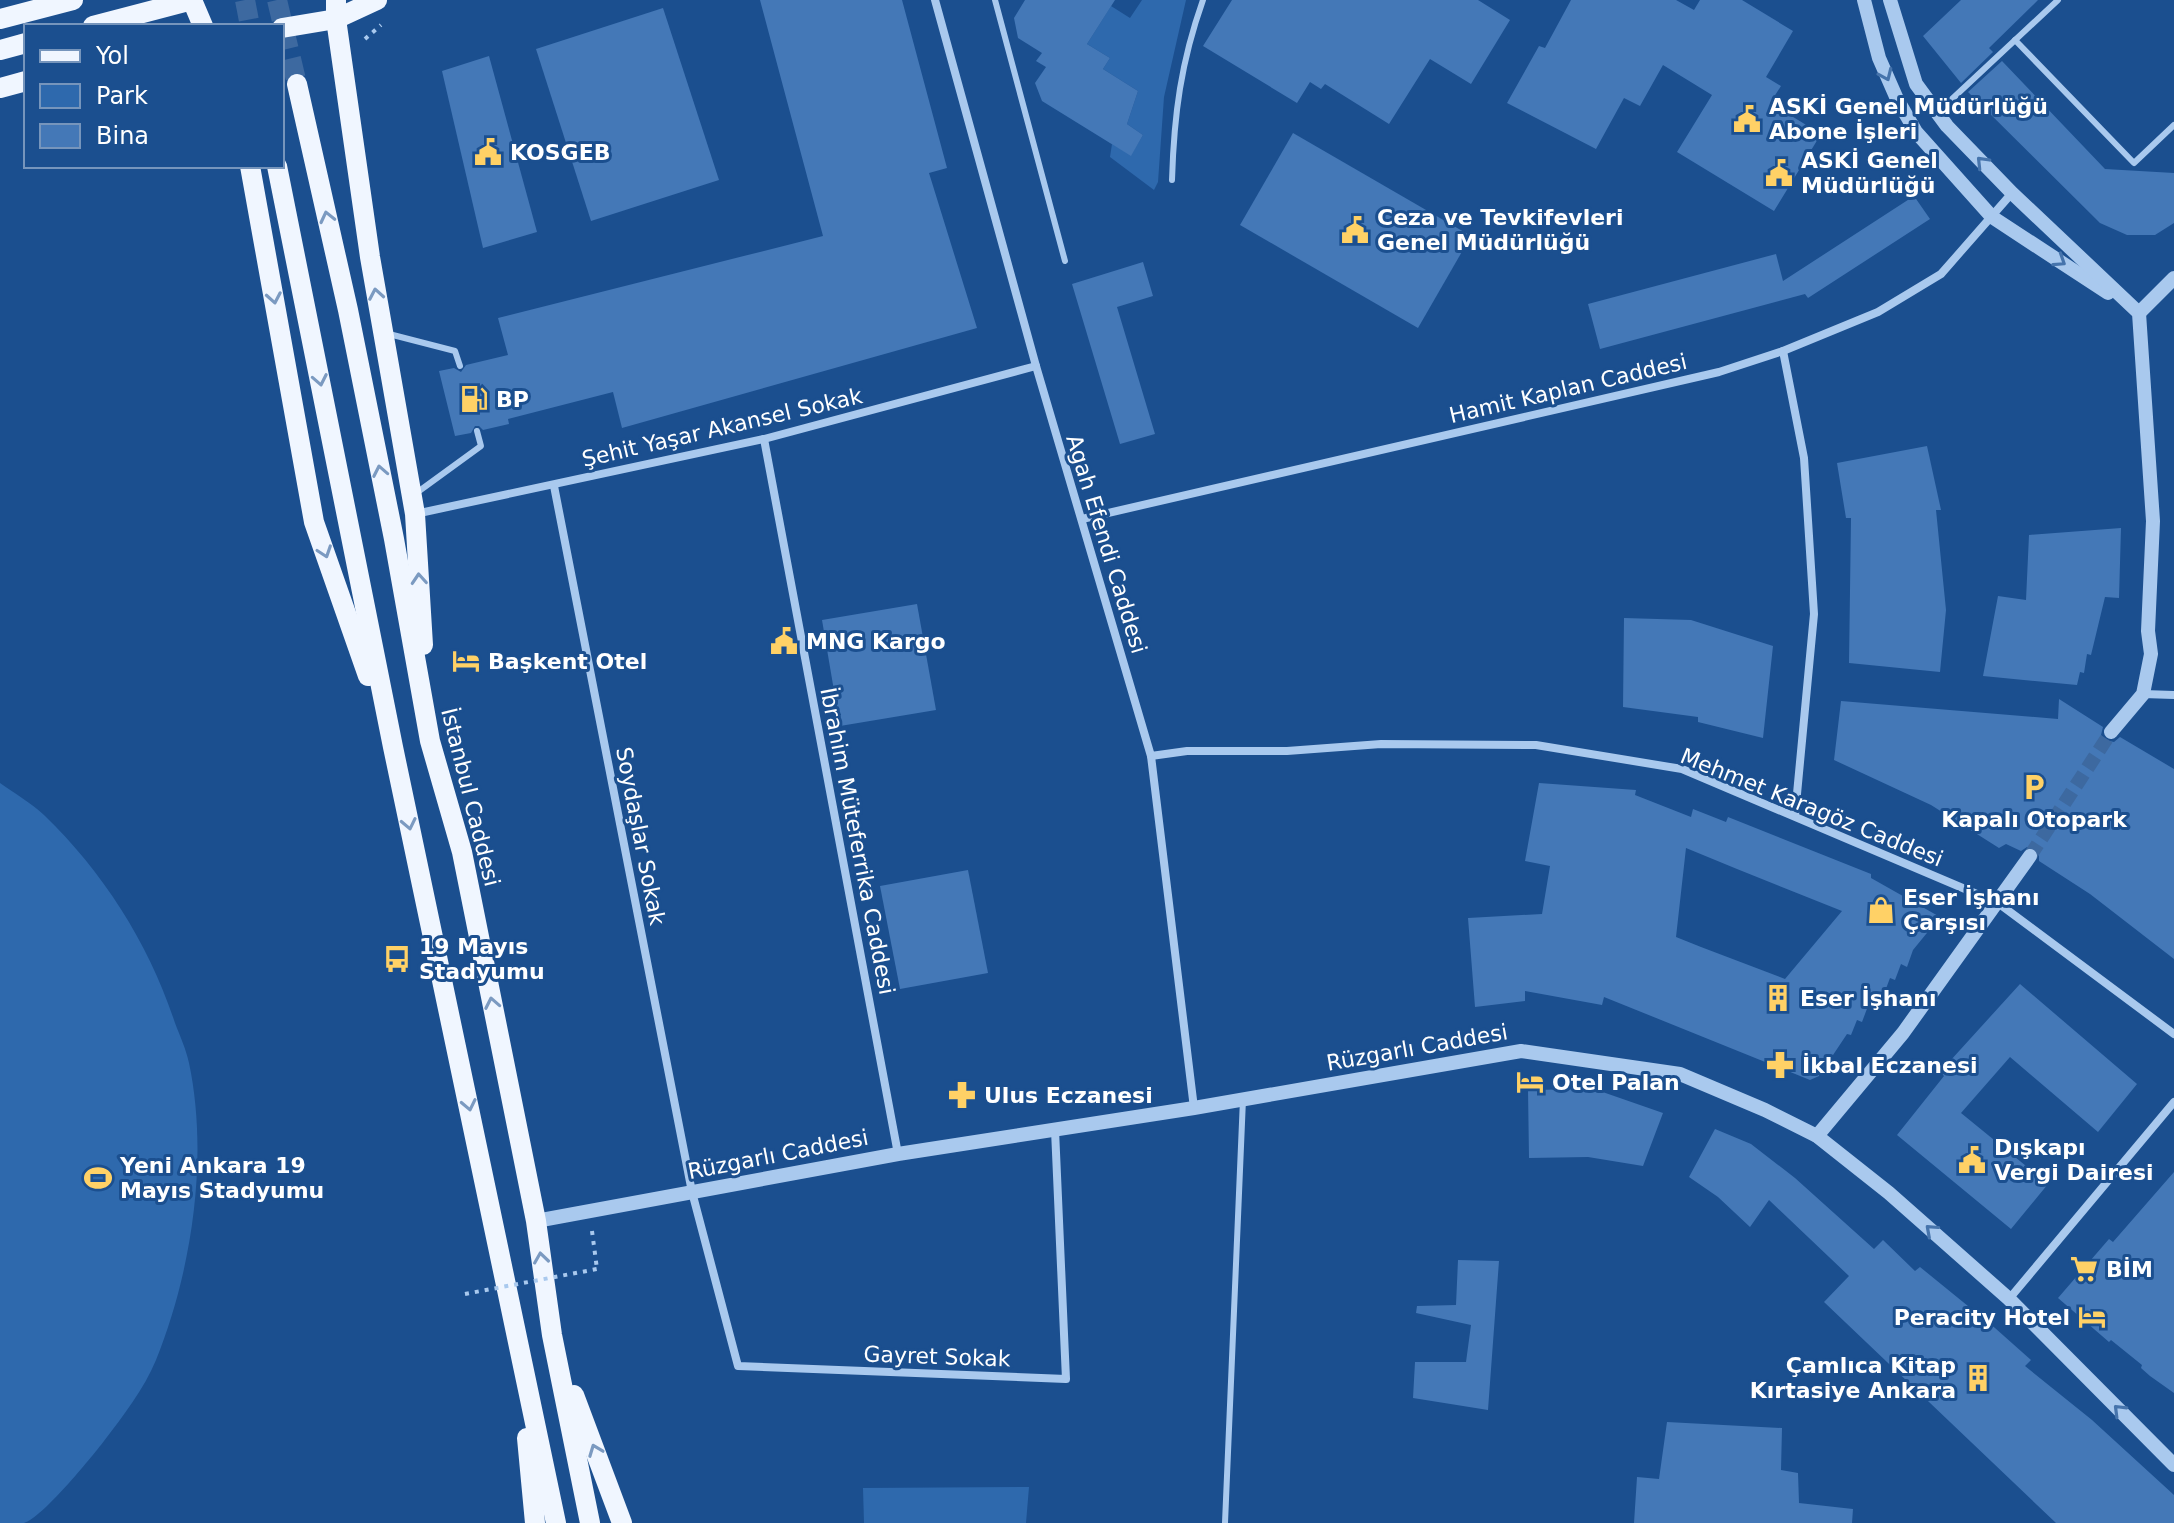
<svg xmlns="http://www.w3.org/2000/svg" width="2174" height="1523" viewBox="0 0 2174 1523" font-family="'DejaVu Sans',sans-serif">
	<rect width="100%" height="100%" fill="#1b4f8f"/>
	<g fill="#2e69ad">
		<polygon points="1142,0 1186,0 1164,97 1158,182 1154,190 1110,157 1112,144 1131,155 1143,135 1127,124 1138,91 1103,69 1110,58 1087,44 1111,6 1130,18"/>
		<path d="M 0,783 C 14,793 31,803 44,815 C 104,873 149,944 175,1023 C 180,1036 186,1049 189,1063 C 209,1157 192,1271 156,1360 C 144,1389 123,1416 104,1441 C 91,1458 42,1518 24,1523 C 17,1523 7,1523 0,1523 Z"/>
		<polygon points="1029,1487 1026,1523 864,1523 863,1488"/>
	</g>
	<g fill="#4478b7" fill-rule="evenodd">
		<polygon points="760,0 902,0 947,168 929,173 977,328 622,428 613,392 508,419 509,424 483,430 479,426 475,426 471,433 455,436 439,371 454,368 461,372 466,365 508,355 498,318 823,236"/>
		<polygon points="1025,0 1115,0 1087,44 1110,58 1103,69 1138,91 1127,124 1143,135 1131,156 1042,101 1035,83 1046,67 1036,61 1042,53 1018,38 1014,18"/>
		<polygon points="1232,0 1478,0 1510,20 1471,84 1430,59 1389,124 1325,84 1321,89 1310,82 1297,103 1203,46"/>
		<polygon points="1571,0 1676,0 1694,10 1700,0 1742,0 1793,31 1766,77 1781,86 1770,103 1821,134 1774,211 1677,152 1712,95 1663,65 1640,106 1624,98 1596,149 1507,103 1539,46 1545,48"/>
		<polygon points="1961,0 2038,0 1989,48 1993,52 1961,83 1923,36"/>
		<polygon points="663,8 719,180 591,221 536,49"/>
		<polygon points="489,56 537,232 483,248 442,71"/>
		<polygon points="2002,61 2105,169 2174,173 2174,223 2155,235 2127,235 2100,223 1968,92"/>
		<polygon points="1293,133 1471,236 1418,328 1240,225"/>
		<polygon points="1914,196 1930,219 1808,298 1805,294 1600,349 1588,304 1776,254 1783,281"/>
		<polygon points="1143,262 1153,296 1117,307 1155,434 1120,444 1072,284"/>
		<polygon points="1927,446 1941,510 1936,510 1946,610 1940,672 1849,663 1851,518 1846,518 1837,463"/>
		<polygon points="2121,528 2119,598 2105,597 2091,655 2087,654 2084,673 2080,672 2077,685 1983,676 1998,596 2026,600 2029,535"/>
		<polygon points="917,604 936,710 840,726 822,620"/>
		<polygon points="1624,618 1691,620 1773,646 1763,738 1698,722 1698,717 1623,707"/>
		<polygon points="2059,699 2103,727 2101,735 2105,740 2114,742 2120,737 2174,769 2174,959 2090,894 2039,861 2039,853 2035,848 2027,847 2021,851 2006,844 1999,848 1931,805 1834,760 1841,701 2058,719"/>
		<path d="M 1539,783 L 1636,790 L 1635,795 L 1691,817 L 1693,809 L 1726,822 L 1728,817 L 1871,874 L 1871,878 L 1940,917 L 1913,950 L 1907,967 L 1901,964 L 1895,980 L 1890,978 L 1884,994 L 1879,992 L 1874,1007 L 1868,1006 L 1862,1022 L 1857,1020 L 1851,1035 L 1847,1034 L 1819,1076 L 1810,1080 L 1604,997 L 1602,1005 L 1525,991 L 1525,1001 L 1475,1007 L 1468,918 L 1542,914 L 1550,866 L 1525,861 ZM 1686,848 L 1737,869 L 1842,911 L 1785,979 L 1701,947 L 1676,937 Z"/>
		<polygon points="968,870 988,973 900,989 880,886"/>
		<polygon points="2020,984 2137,1084 2098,1132 2010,1057 1961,1113 2048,1184 2011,1229 1897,1135 1944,1076 1940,1072"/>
		<polygon points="1594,1089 1663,1113 1643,1166 1588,1157 1529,1158 1528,1090"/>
		<polygon points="1715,1129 1751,1144 1795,1178 1874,1249 1883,1240 1915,1271 1920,1267 1995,1328 2031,1360 2025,1366 2092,1420 2174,1495 2174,1523 2056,1523 1824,1302 1849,1276 1769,1200 1750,1227 1718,1197 1689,1177"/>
		<polygon points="2174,1172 2174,1393 2150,1376 2141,1368 2142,1365 2111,1340 2109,1342 2058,1298 2109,1239 2113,1242"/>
		<polygon points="1458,1260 1499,1261 1488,1410 1413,1398 1415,1362 1466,1362 1471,1325 1416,1313 1417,1306 1456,1305"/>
		<polygon points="1667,1422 1782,1428 1781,1470 1798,1473 1799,1503 1853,1509 1852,1523 1634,1523 1637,1477 1659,1479"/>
	</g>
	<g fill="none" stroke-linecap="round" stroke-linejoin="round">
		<polyline stroke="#3d69a0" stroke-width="14" stroke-dasharray="14 7" stroke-linecap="butt" points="2030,856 2111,732"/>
		<g stroke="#3d69a0" stroke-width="20" stroke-dasharray="20 10" stroke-linecap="butt">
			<polyline points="245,0 250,26"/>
			<polyline points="277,0 297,84"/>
		</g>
		<g stroke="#a9c9ee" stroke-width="4" stroke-dasharray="4 6" stroke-linecap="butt">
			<polyline points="365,39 381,25"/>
			<polyline points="592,1231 597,1269"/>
		</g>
		<g stroke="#a9c9ee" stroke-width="6">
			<polyline points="995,0 1065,261"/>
			<polyline points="2015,40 2134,163 2174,125"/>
			<polyline points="1937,113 2058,0"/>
			<path d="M 1172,180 C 1174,114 1181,62 1203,0"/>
			<polyline points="389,334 455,351 460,366"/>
			<polyline points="415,494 481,446 477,431"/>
			<polyline points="1225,1523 1243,1099"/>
		</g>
		<g stroke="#a9c9ee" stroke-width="8">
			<polyline points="935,0 1036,366 1151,756 1194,1108"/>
			<polyline points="1783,351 1804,458 1814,614 1795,815"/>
			<polyline points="764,439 898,1154"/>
			<polyline points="554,486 692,1192 738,1366 1066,1379 1055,1130"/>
			<polyline points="415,514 764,439 1036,366"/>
			<polyline points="1082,519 1719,372 1783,351 1878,312 1941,274 2012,193"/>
			<polyline points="2143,694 2174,695"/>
			<polyline points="1151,756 1187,751 1287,751 1381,744 1536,745 1682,769 1998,903 2174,1034"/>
			<polyline points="2009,1299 2174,1102"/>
		</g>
		<g stroke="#a9c9ee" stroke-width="14">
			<polyline points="1864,0 1879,58 1897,99 1916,132 1992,217 2108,293"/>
			<polyline points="1890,0 1916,84 1947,126 2012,193 2139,313 2153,521 2148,631 2151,654 2143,694 2111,732"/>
			<polyline points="2139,313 2174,278"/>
			<polyline points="1817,1136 1903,1033 2030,856"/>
			<polyline points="536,1221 898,1154 1194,1108 1521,1051 1680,1074 1765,1110 1817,1136 1889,1193 2009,1299 2174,1465"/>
		</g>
		<g stroke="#f0f6ff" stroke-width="20">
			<polyline points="192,0 203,26"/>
			<polyline points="336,0 336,19 370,257 415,514 423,645"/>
			<polyline points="0,19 73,0"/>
			<polyline points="282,28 336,19 377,0"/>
			<polyline points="0,50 26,43"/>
			<polyline points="297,84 348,310 394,539 430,741 462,852 536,1221 552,1335 590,1523"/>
			<polyline points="0,88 26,81"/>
			<polyline points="250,166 314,522 368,676"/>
			<polyline points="277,166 393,747 556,1523"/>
			<polyline points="574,1395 622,1523"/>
			<polyline points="527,1438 535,1523"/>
		</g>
		<polyline stroke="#a9c9ee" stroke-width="4" stroke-dasharray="4 6" stroke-linecap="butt" points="465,1294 597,1269"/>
		<polyline stroke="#f0f6ff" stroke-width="20" points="93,26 192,0"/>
	</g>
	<defs><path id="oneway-chevron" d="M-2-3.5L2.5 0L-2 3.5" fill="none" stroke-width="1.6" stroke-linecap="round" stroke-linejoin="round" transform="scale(2)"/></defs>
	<g stroke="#4674ac">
		<use href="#oneway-chevron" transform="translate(1886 75) rotate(66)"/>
		<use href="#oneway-chevron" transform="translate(1982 162) rotate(-134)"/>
		<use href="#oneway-chevron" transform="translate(2060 261) rotate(33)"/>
		<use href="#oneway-chevron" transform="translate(1931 1230) rotate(-138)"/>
		<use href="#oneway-chevron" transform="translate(2119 1410) rotate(-135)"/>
	</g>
	<g stroke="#7b9ac1">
		<use href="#oneway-chevron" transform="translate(327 217) rotate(-103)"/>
		<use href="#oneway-chevron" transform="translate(376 294) rotate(-100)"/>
		<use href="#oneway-chevron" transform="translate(274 298) rotate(80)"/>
		<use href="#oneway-chevron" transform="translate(320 380) rotate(79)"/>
		<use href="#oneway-chevron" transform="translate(380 471) rotate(-101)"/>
		<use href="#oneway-chevron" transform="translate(325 552) rotate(71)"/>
		<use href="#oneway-chevron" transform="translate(419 579) rotate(-94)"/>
		<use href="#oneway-chevron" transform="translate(409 824) rotate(78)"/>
		<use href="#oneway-chevron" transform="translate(492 1003) rotate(-101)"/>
		<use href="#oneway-chevron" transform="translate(469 1105) rotate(78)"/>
		<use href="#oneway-chevron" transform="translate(541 1258) rotate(-98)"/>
		<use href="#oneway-chevron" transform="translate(595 1450) rotate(-111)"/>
	</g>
	<defs>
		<g id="civic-bare" transform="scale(2.16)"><path d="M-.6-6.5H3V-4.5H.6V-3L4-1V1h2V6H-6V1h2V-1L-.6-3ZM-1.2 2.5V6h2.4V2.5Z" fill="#ffd166" stroke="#1b4f8f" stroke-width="2.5" paint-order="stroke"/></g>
		<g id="fuel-bare" transform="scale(2.16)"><path d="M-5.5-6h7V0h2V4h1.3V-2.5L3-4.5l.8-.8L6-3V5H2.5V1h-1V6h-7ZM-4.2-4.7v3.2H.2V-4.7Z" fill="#ffd166" stroke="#1b4f8f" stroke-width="2.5" paint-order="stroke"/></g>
		<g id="hotel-bare" transform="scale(2.16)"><path d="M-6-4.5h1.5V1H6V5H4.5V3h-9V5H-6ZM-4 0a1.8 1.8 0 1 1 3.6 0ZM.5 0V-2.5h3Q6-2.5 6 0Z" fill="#ffd166" stroke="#1b4f8f" stroke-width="2.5" paint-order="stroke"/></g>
		<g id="parking-bare" transform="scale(2.16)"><path d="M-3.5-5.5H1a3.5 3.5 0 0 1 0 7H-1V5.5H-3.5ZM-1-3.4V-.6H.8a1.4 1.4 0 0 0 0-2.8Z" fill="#ffd166" stroke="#1b4f8f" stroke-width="2.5" paint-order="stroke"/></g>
		<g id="shop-bare" transform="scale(2.16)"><path d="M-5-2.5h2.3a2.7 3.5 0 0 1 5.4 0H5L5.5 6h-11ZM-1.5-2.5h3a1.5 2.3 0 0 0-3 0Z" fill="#ffd166" stroke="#1b4f8f" stroke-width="2.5" paint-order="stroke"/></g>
		<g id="bus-bare" transform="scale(2.16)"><path d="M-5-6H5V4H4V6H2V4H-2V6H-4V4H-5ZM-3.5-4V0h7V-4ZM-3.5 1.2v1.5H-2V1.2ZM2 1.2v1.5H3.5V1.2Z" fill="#ffd166" stroke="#1b4f8f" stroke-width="2.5" paint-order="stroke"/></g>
		<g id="building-bare" transform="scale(2.16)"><path d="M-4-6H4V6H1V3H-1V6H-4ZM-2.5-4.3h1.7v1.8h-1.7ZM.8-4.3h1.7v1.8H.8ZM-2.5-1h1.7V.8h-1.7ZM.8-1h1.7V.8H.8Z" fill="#ffd166" stroke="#1b4f8f" stroke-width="2.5" paint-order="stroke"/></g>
		<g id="pharmacy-bare" transform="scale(2.16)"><path d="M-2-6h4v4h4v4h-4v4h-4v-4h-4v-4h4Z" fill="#ffd166" stroke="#1b4f8f" stroke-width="2.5" paint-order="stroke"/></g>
		<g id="stadium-bare" transform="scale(2.16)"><path d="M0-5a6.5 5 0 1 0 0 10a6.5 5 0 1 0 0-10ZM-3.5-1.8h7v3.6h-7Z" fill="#ffd166" stroke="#1b4f8f" stroke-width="2.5" paint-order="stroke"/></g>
		<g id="supermarket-bare" transform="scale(2.16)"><path d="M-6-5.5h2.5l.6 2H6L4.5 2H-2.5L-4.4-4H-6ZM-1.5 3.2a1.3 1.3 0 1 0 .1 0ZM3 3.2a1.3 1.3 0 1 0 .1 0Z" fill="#ffd166" stroke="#1b4f8f" stroke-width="2.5" paint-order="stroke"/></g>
	</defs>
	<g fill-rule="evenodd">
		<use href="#civic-bare" x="1747" y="119"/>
		<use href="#civic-bare" x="488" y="152"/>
		<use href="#civic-bare" x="1779" y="173"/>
		<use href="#civic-bare" x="1355" y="230"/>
		<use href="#fuel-bare" x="474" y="399"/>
		<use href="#civic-bare" x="784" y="641"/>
		<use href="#hotel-bare" x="466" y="661"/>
		<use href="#parking-bare" x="2034" y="787"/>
		<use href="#shop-bare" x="1881" y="910"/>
		<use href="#bus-bare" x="397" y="959"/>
		<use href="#building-bare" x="1778" y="998"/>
		<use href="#pharmacy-bare" x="1780" y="1065"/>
		<use href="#hotel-bare" x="1530" y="1082"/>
		<use href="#pharmacy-bare" x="962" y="1095"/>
		<use href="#civic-bare" x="1972" y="1160"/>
		<use href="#stadium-bare" x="98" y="1178"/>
		<use href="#supermarket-bare" x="2084" y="1269"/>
		<use href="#hotel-bare" x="2092" y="1317"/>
		<use href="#building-bare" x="1978" y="1378"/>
	</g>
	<g text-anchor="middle" stroke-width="6" stroke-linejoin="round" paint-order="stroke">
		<g font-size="22" font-weight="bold" fill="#fff" stroke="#1b4f8f" text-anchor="start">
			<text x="1769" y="114">ASKİ Genel Müdürlüğü<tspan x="1769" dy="25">Abone İşleri</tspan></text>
			<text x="510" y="160">KOSGEB</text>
			<text x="1801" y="168">ASKİ Genel<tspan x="1801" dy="25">Müdürlüğü</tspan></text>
			<text x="1377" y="225">Ceza ve Tevkifevleri<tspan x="1377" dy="25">Genel Müdürlüğü</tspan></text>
			<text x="496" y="407">BP</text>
			<text x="806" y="649">MNG Kargo</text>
			<text x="488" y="669">Başkent Otel</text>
			<text x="2034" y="827" text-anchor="middle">Kapalı Otopark</text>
			<text x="1903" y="905">Eser İşhanı<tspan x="1903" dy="25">Çarşısı</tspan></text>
			<text x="419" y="954">19 Mayıs<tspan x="419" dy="25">Stadyumu</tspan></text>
			<text x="1800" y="1006">Eser İşhanı</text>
			<text x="1802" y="1073">İkbal Eczanesi</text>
			<text x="1552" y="1090">Otel Palan</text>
			<text x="984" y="1103">Ulus Eczanesi</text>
			<text x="1994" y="1155">Dışkapı<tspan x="1994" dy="25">Vergi Dairesi</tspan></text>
			<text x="120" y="1173">Yeni Ankara 19<tspan x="120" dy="25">Mayıs Stadyumu</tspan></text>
			<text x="2106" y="1277">BİM</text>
			<text x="2070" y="1325" text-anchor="end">Peracity Hotel</text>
			<text x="1956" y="1373" text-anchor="end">Çamlıca Kitap<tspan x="1956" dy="25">Kırtasiye Ankara</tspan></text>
		</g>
		<g font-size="22" fill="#fff" stroke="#1b4f8f">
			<text transform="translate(1568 388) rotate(-13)" y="8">Hamit Kaplan Caddesi</text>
			<text transform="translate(722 427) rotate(-13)" y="8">Şehit Yaşar Akansel Sokak</text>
			<text transform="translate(1107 544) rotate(73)" y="8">Agah Efendi Caddesi</text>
			<text transform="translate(471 797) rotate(76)" y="8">İstanbul Caddesi</text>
			<text transform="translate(1812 807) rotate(22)" y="8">Mehmet Karagöz Caddesi</text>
			<text transform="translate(641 836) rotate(79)" y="8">Soydaşlar Sokak</text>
			<text transform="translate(858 841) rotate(79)" y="8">İbrahim Müteferrika Caddesi</text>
			<text transform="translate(1417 1047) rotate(-10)" y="8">Rüzgarlı Caddesi</text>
			<text transform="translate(778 1154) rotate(-11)" y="8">Rüzgarlı Caddesi</text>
			<text transform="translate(937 1356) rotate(2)" y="8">Gayret Sokak</text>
		</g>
	</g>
	<rect x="24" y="24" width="260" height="144" fill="#1b4f8f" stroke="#7695bc" stroke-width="2"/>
	<rect x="40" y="50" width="40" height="12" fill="#f0f6ff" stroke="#7695bc" stroke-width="2"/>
	<text x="96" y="64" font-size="24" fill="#ffffff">Yol</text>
	<rect x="40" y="84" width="40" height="24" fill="#2e69ad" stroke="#7695bc" stroke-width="2"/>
	<text x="96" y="104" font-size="24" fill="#ffffff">Park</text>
	<rect x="40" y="124" width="40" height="24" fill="#4478b7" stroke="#7695bc" stroke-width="2"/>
	<text x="96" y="144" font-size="24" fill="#ffffff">Bina</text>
</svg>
